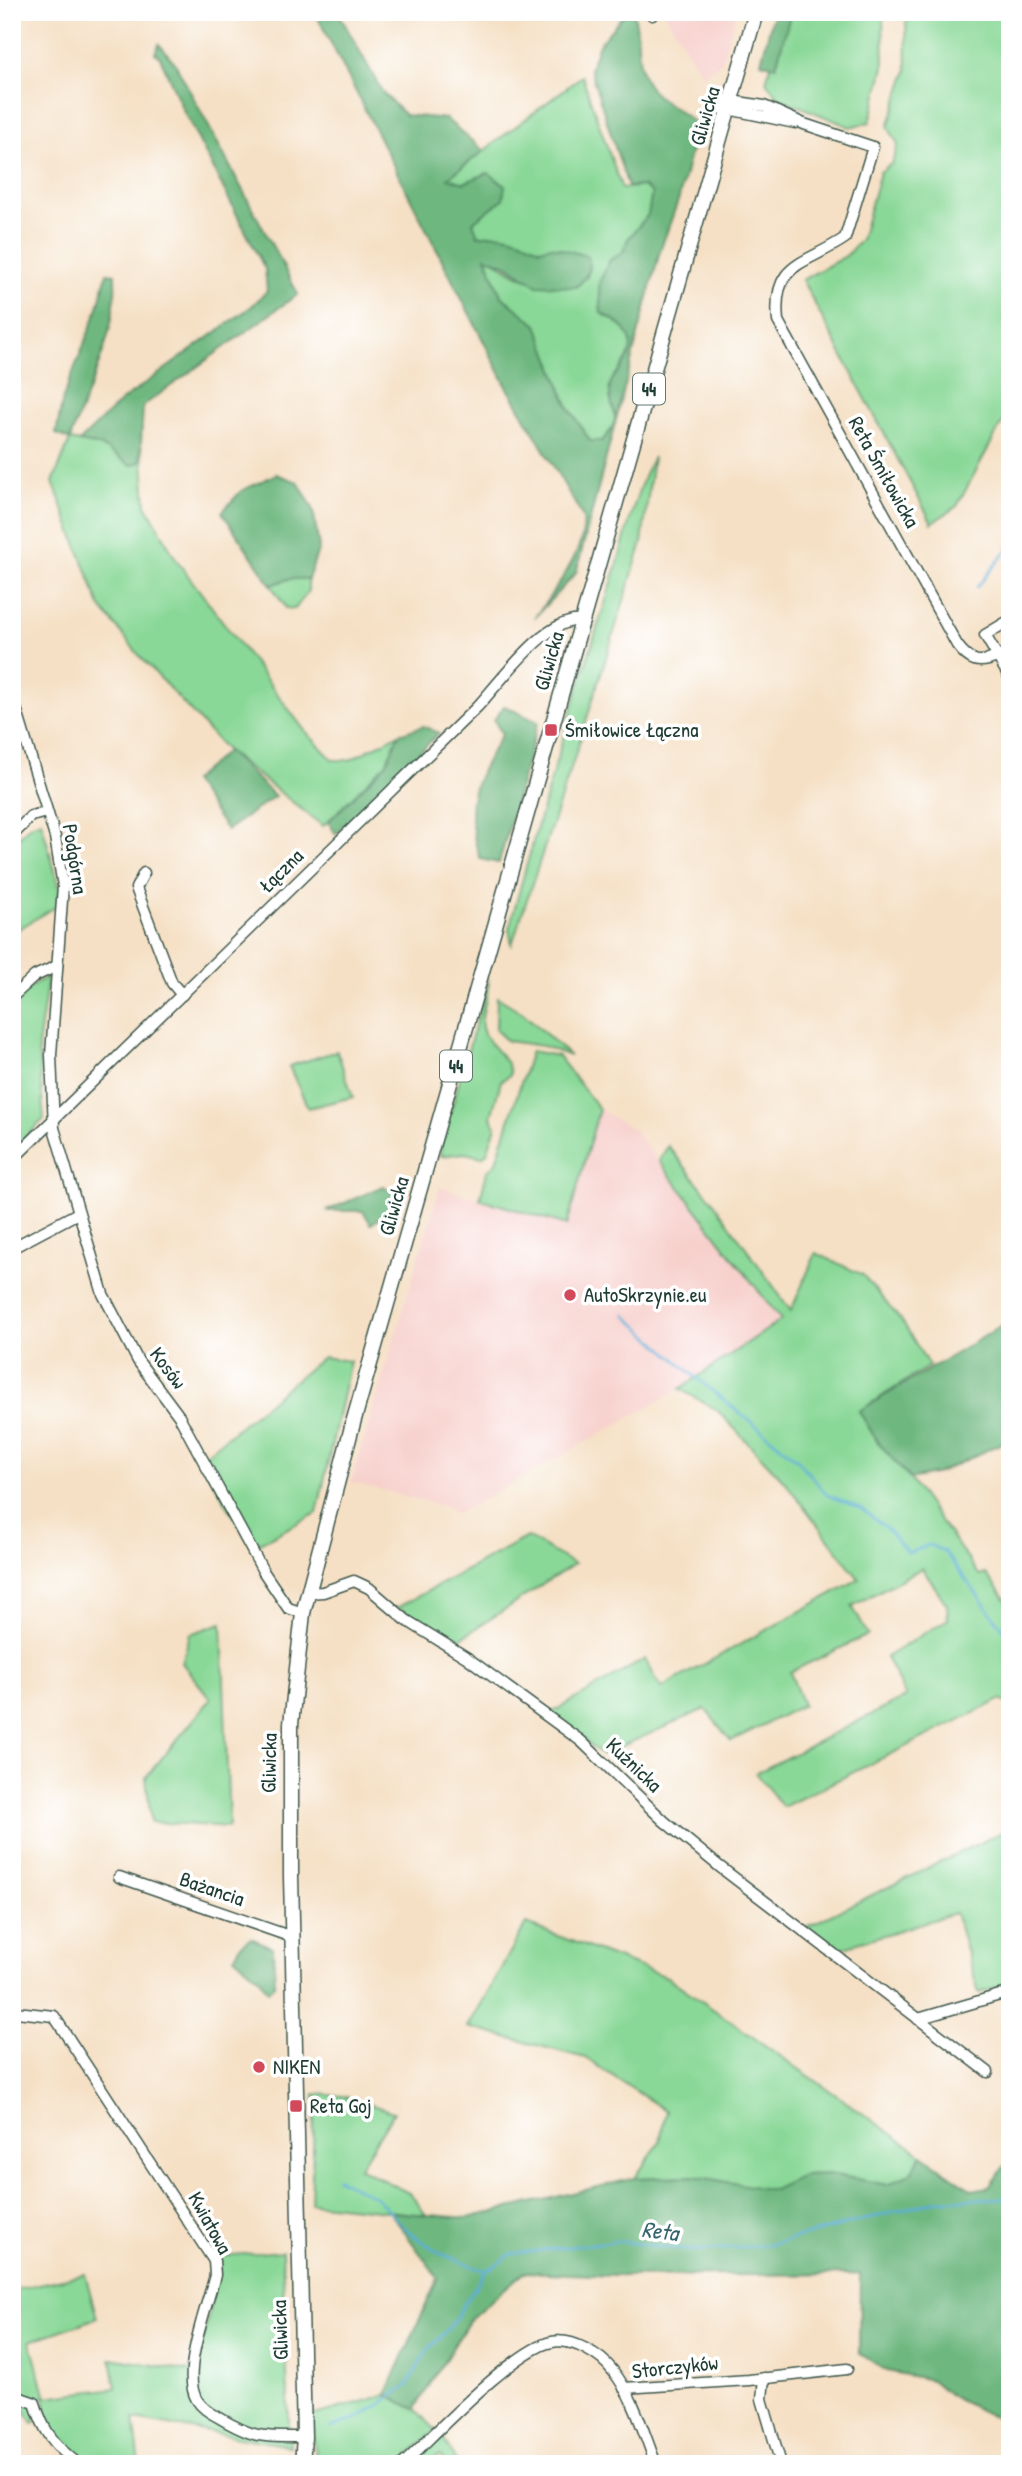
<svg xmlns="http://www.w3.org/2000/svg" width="1022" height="2476" viewBox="0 0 1022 2476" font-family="'Patrick Hand',sans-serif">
	<rect width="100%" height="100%" fill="#fff"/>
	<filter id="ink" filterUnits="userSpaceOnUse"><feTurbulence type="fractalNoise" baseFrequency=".0143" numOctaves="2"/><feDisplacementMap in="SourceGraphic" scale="14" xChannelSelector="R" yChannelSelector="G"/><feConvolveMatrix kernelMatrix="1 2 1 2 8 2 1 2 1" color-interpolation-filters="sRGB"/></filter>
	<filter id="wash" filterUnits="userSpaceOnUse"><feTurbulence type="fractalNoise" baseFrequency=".00686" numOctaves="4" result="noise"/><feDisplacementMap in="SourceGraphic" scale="28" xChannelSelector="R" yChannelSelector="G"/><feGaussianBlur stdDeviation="1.57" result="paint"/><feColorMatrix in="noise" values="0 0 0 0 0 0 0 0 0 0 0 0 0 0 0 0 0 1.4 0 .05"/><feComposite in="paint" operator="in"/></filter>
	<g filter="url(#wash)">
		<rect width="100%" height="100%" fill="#f5e0c5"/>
		<g fill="#f7d0cc">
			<polygon points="664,12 736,12 722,61 703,76"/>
			<polygon points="599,1109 634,1130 781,1320 680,1389 457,1514 443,1506 351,1482 440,1187 567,1225"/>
		</g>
		<g fill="#89d897" stroke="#548a66" stroke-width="2">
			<polygon points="785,12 883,12 884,67 870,122 850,127 779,98 766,82"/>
			<polygon points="906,12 1010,12 1010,408 957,506 932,523 802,280 846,256 861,240 880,172 892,163 898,144 888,127 907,71"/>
			<path d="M 582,76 L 622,189 L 643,186 L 652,193 L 648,215 L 628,239 L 623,252 L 610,260 L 599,283 L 601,313 C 627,325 642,341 622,367 C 618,373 611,378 610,386 C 607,413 628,413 602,441 L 590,441 L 568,406 L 537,325 L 501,296 L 486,256 C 499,262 508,270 520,276 C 536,284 558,286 576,287 L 587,277 L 590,267 L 540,250 L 520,239 L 478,236 L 473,222 L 503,199 L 488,173 L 464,183 L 448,178 Z"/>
			<polygon points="70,440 101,446 131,465 140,462 142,446 146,505 177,561 306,732 333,760 350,760 399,734 386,764 323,826 227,751 138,654 100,606 53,482"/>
			<path d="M 653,457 L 642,543 L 577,750 L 512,944 L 509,929 C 540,814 573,701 610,588 C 625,544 632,499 653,457 Z"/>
			<polygon points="288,579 308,579 308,591 295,609 286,608 271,585"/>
			<polygon points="41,821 60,889 57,906 12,933 12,844 30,825"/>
			<polygon points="48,977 38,1047 44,1119 12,1151 12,1004 37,982"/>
			<path d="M 488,980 C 492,990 479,1012 482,1028 C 486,1047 510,1056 510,1075 L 501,1081 L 491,1117 L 496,1126 L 487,1153 L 482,1157 L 465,1153 L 440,1156 L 441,1145 Z"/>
			<polygon points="497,997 523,1013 570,1056 543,1046 507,1041 496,1030"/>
			<polygon points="337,1051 353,1097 308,1108 289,1066"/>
			<polygon points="531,1051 558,1056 599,1109 567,1225 480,1199 487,1171 495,1165"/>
			<polygon points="668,1146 715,1204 791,1311 816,1253 863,1275 904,1324 929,1366 859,1411 877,1441 910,1479 980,1576 986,1574 1010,1605 1010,1704 1000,1700 783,1807 756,1773 906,1697 886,1657 948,1619 947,1605 922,1568 852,1606 868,1635 790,1672 803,1705 731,1741 705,1709 602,1755 551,1713 645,1659 661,1688 859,1579 785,1482 717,1410 680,1389 781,1320 659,1161"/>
			<polygon points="323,1357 350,1361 317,1513 252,1547 203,1464 206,1454"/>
			<polygon points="527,1537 574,1564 452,1644 398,1607"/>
			<polygon points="222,1623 229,1827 151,1822 146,1777 211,1699 182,1663 190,1634"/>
			<polygon points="1010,1828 1010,1985 979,1993 955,1913 835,1950 806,1927"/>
			<polygon points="526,1924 667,1977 922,2155 910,2174 888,2185 829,2174 804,2175 773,2191 694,2176 635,2178 660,2141 666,2111 585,2058 468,2027"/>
			<polygon points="315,2094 343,2096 394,2112 359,2168 411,2194 426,2215 311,2203"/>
			<path d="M 282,2251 L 290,2446 L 134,2419 L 140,2464 L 84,2464 C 58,2442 43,2434 45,2397 L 34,2399 L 36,2422 L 33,2423 L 22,2407 L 12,2405 L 12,2290 L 85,2274 L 97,2318 L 30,2341 L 46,2397 L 116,2388 L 111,2358 L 196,2372 L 221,2256 Z"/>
			<polygon points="386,2395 415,2409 436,2430 399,2464 317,2464 311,2416"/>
			<polygon points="440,2433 458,2464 446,2464 440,2455 426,2464 406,2464"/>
		</g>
		<g fill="#6eb880" stroke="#467a5a" stroke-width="2">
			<path d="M 315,12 L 338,12 L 383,93 L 405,115 L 446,119 L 484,151 L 448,178 L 464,183 L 488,173 L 505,185 L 503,199 L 473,222 L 478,236 C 502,231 518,237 540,249 L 551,246 L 588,256 C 591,271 587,277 576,287 L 537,285 L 505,264 L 486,257 L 501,296 L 537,325 L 568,406 L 590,441 L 602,441 C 628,413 607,413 610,386 C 611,378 618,373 622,367 C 642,341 626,325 601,313 L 599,283 L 610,260 L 623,252 L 628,239 L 648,215 L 652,193 L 643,186 L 628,187 L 590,69 L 599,44 L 626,12 L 633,12 C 642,35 633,61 648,85 C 660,104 682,109 697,126 L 679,198 L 660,251 L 576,573 L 534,618 C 552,594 589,547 583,517 L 505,383 Z"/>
			<polygon points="774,12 791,12 776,66 761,62"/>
			<polygon points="159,44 175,63 298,294 143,406 140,462 131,465 101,446 79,442 120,402 252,306 267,291 265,269 183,110 160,57 155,53"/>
			<path d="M 107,273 L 115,274 C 119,333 88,385 70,440 L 56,434 L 63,398 L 97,311 Z"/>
			<polygon points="276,474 298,482 313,508 319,548 308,579 288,579 271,585 222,512 241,491"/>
			<path d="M 504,706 L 538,722 L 499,863 L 480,859 C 462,799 473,785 502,734 L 494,720 Z"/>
			<polygon points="423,726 439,733 336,834 328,822 386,764 399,734"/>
			<polygon points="227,751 275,796 227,830 192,781"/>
			<polygon points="384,1186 400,1198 397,1205 371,1224 363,1211 326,1211"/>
			<polygon points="1010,1321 1010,1439 939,1473 910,1479 877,1441 859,1411"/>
			<polygon points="251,1938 273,1948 275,1984 268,1991 257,1976 234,1957 241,1945"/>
			<polygon points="922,2155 972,2190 989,2187 1010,2158 1010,2408 996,2418 954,2398 931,2380 887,2371 859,2353 860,2274 615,2276 524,2272 471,2318 415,2409 386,2395 438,2278 390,2212 468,2218 635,2178 694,2176 773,2190 804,2175 829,2174 888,2185 910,2174"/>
		</g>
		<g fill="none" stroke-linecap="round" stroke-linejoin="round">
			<g stroke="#5caed7" stroke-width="2.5">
				<polyline points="977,587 1010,547"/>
				<polyline points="625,1315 698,1379 798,1460 827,1495 860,1508 885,1527 908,1553 929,1545 944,1551 1010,1638"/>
				<polyline points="336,2178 377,2198 409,2232 439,2253 486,2271 512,2254 617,2241 695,2251 769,2245 939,2200 1010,2198"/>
				<polyline points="330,2428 360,2417 406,2387 427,2351 447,2331 485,2272"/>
			</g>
		</g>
	</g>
	<g filter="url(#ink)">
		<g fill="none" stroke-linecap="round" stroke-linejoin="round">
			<g stroke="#3f554a" stroke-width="13">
				<g id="minor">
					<polyline points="650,12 652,15"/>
					<path d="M 725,100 L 764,106 L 804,124 L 873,147 L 845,238 C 804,266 772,261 778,321 L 957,645 C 969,661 979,666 998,656"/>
					<polyline points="723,108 795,123"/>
					<polyline points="1010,620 985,635 1010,678"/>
					<polyline points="12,695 55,837 63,886 51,1055 54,1128 103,1294 138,1361 179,1416 263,1571 288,1608 303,1613"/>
					<polyline points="12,836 31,816 47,812"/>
					<polyline points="144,873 136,888 172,983 182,995"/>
					<polyline points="12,997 35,976 57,966"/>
					<path d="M 12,1160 L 477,707 C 500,683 547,615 582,621"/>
					<polyline points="12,1248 78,1213"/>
					<polyline points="307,1593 323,1592 354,1581 369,1588 406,1620 466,1657 581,1741 664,1821 720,1867 988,2072"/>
					<polyline points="119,1877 292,1937"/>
					<path d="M 16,2012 L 54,2016 L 214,2261 L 215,2275 C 208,2304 180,2374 197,2400 C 202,2408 210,2413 218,2417 C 255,2439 262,2437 304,2437"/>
					<polyline points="918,2019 1010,1992"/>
					<polyline points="764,2378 762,2399 781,2464"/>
					<polyline points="624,2388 749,2380 847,2369"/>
					<path d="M 12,2395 L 35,2403 C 43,2431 55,2446 78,2464"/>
					<path d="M 403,2464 C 433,2436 516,2348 552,2342 C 573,2338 601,2355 613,2371 C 634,2397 644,2434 656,2464"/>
				</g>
			</g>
			<g stroke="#3f554a" stroke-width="17">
				<polyline id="major" points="302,2464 304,2437 291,1876 291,1724 303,1613 353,1423 756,12"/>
			</g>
			<use href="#minor" stroke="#fff" stroke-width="10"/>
			<use href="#major" stroke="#fff" stroke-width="14"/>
		</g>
	</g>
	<g fill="#d1495b" stroke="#fff" stroke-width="2.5">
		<rect x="544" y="723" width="14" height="14" rx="3.5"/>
		<circle cx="570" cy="1295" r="7"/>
		<circle cx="259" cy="2067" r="7"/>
		<rect x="289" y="2099" width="14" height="14" rx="3.5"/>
	</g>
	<g text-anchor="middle" stroke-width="7" stroke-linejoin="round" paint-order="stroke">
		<g fill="#fff" stroke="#627771" stroke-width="2">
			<rect x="633" y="373.5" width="32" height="31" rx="5"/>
			<rect x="440" y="1050.5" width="32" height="31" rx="5"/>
		</g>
		<g font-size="19" font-weight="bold" fill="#1f3d34">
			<text x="649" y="396">44</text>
			<text x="456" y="1073">44</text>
		</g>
		<g font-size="21" fill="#1f3d34" stroke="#fff">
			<text transform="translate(705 116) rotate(-74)" y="7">Gliwicka</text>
			<text transform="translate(884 472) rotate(61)" y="7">Reta Śmiłowicka</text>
			<text transform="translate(549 661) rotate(-74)" y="7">Gliwicka</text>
			<text transform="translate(75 859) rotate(81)" y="7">Podgórna</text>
			<text transform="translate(281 871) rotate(-45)" y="7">Łączna</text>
			<text transform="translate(394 1206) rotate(-74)" y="7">Gliwicka</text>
			<text transform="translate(168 1368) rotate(53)" y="7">Kosów</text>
			<text transform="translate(269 1763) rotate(-89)" y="7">Gliwicka</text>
			<text transform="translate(634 1765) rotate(44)" y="7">Kuźnicka</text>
			<text transform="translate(212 1889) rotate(19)" y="7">Bażancia</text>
			<text transform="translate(210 2223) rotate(61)" y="7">Kwiatowa</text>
			<text transform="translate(280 2330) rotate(-92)" y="7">Gliwicka</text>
			<text transform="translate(675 2367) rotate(-6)" y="7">Storczyków</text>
		</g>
		<g font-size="21" fill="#1f3d34" stroke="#fff" text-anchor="start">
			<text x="565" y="737">Śmiłowice Łączna</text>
			<text x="584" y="1302">AutoSkrzynie.eu</text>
			<text x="273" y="2074">NIKEN</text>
			<text x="310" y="2113">Reta Goj</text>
		</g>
		<g font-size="23" font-style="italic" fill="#34656d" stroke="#fff">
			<text transform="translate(660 2231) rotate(7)" y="8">Reta</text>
		</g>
	</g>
	<rect width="1022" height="2476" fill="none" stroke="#fff" stroke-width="42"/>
</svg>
